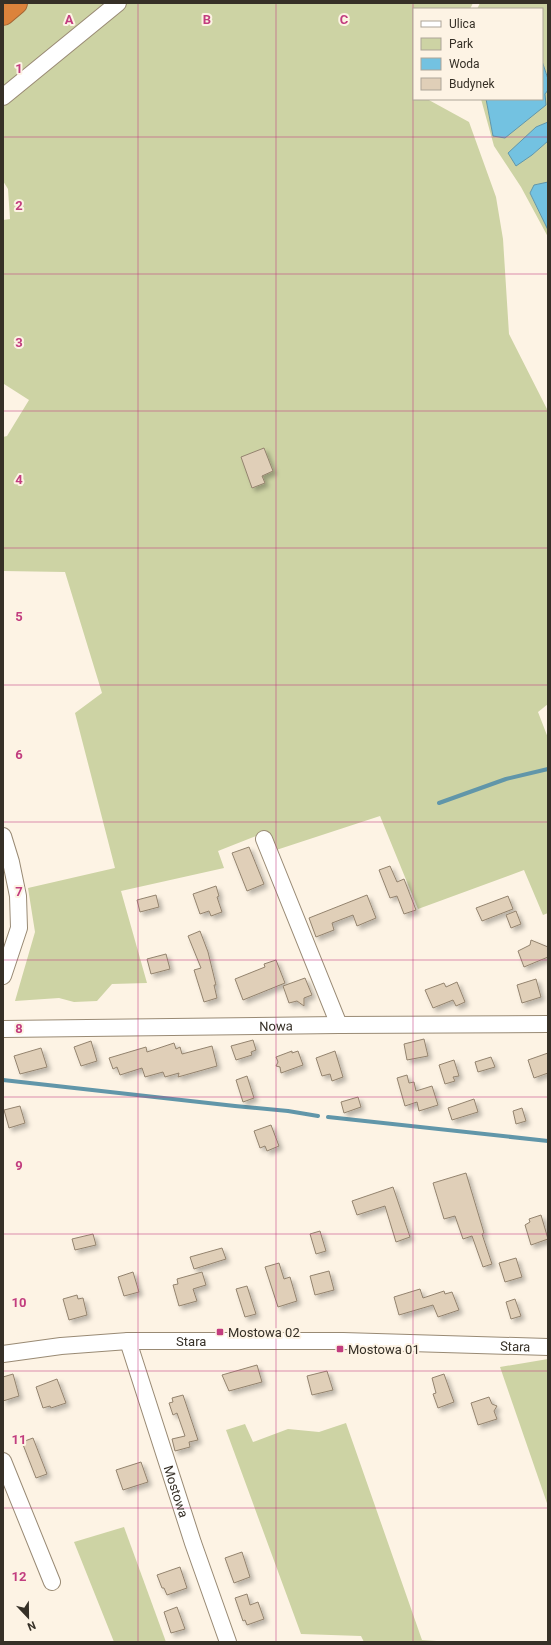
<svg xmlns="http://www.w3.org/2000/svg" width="551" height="1645" viewBox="0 0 551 1645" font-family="Roboto,sans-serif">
	<defs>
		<filter id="shadow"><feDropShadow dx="3.5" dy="3.5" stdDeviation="2" flood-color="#0004"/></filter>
	</defs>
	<rect width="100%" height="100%" fill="#fdf3e4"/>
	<g fill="#cdd3a4">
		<polygon points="3,3 473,3 470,9 414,9 414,99 427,99 469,122 496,197 503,239 509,334 548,411 548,704 538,712 548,738 548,913 543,915 524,870 418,909 380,816 264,854 256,836 218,851 224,868 121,891 147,983 112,984 97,1001 74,1002 59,998 15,1001 35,932 28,888 115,868 75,713 102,693 65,572 3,571 3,437 7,436 29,400 4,384 3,380 3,220 10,219 8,189 3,181"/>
		<polygon points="480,3 548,3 548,79 542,61 542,9 477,9"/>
		<polygon points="548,90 548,122 536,127 532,155 548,141 548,182 535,185 530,193 548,230 548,237 521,187 494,146 481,99 486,99 493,135 545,105 545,93"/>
		<polygon points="548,1359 548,1506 500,1367"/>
		<polygon points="346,1423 422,1640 451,1642 364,1642 361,1636 301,1634 226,1430 245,1424 253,1442 288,1429 319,1432"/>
		<polygon points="124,1527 166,1642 114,1642 74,1542"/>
	</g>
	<g fill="#73c2e1" stroke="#6196a9">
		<polygon points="542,61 548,79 548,90 545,94 546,105 505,138 493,136 486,99 542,99"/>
		<polygon points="548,122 548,141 532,155 516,166 508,153 536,127"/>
		<polygon points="548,182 548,230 530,193 534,185"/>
	</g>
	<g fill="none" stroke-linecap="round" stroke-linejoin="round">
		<g stroke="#6196a9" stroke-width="4">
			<polyline points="439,803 506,779 548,769"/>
			<polyline points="3,1080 235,1106 288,1111 318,1116"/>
			<polyline points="328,1117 548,1141"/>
		</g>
	</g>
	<g fill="#e0cfb8" stroke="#93836e" filter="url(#shadow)">
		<polygon points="264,448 273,471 262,476 265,483 252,488 241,457"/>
		<polygon points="249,847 264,884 247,891 232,853"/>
		<polygon points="390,866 397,882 404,879 416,910 404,914 397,896 390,898 379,870"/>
		<polygon points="216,886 219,896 217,897 222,912 211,916 209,911 200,914 193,894"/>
		<polygon points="156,895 159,907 140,912 137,900"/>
		<polygon points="367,895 376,918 357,926 353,915 332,923 334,930 316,937 309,918"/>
		<polygon points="508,896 513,909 482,921 476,908"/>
		<polygon points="516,911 521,924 511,928 506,915"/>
		<polygon points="200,931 208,952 216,985 214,985 217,998 204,1002 194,970 201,968 188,936"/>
		<polygon points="531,940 548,947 548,957 524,967 518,951 530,945"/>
		<polygon points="166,954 170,969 151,974 147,959"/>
		<polygon points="276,960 285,983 243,1000 235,979 265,967 264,964"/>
		<polygon points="305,978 312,995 304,998 304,1006 297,1001 289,1003 283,986"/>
		<polygon points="536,979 541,997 522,1003 517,985"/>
		<polygon points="457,982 465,1002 456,1006 453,1000 433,1008 425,990 444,983 446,987"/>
		<polygon points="424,1039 428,1056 407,1060 404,1044"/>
		<polygon points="253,1040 256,1050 251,1052 252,1055 236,1060 231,1046"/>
		<polygon points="91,1041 97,1061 81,1066 74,1047"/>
		<polygon points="174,1043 176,1049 180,1047 182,1054 212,1046 217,1066 178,1077 179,1073 165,1077 163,1072 145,1077 142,1068 120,1075 117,1067 113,1069 109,1058 146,1047 147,1052"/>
		<polygon points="41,1048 47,1067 20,1074 14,1056"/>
		<polygon points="292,1051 292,1053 298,1051 303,1065 281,1073 280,1067 276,1066 278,1062 276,1057"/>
		<polygon points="335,1051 343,1077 332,1081 330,1074 322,1076 316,1058"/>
		<polygon points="548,1053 548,1073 534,1078 528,1060"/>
		<polygon points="491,1057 495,1067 478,1072 475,1062"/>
		<polygon points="454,1060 459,1076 453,1077 455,1081 445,1084 439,1065"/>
		<polygon points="407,1075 409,1083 414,1082 416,1091 432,1086 438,1105 419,1111 417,1102 405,1106 397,1078"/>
		<polygon points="247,1076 254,1098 243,1102 236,1080"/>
		<polygon points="358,1097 361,1107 344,1113 341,1102"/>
		<polygon points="474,1099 478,1112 452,1120 448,1108"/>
		<polygon points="20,1106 25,1123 9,1128 4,1110"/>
		<polygon points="522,1108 526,1121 516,1124 513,1111"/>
		<polygon points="271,1125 279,1146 267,1151 265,1146 260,1148 254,1131"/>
		<polygon points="466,1173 484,1233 482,1234 492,1264 483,1267 472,1236 463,1239 455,1216 444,1219 433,1183"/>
		<polygon points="393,1187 410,1237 396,1242 385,1206 357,1215 352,1201"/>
		<polygon points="541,1215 548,1239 531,1245 525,1225 530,1222 529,1219"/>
		<polygon points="320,1231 326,1251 316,1254 310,1234"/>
		<polygon points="93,1234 96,1245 75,1250 72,1239"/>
		<polygon points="222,1248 226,1259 194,1269 190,1257"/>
		<polygon points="516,1258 522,1277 505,1282 499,1263"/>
		<polygon points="279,1263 284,1279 290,1277 297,1301 278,1307 265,1267"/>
		<polygon points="329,1271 334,1290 315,1295 310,1276"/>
		<polygon points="133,1272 139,1292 124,1296 118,1277"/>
		<polygon points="202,1272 206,1285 193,1289 197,1301 179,1306 173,1285 178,1284 177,1279"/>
		<polygon points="247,1286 256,1314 245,1317 236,1289"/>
		<polygon points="420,1289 423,1298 444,1291 445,1294 452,1292 459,1310 438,1317 433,1305 399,1315 394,1297"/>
		<polygon points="77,1295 78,1299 83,1298 87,1315 69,1320 63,1299"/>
		<polygon points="515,1299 521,1316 511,1319 506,1302"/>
		<polygon points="257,1365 262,1382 229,1391 222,1375"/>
		<polygon points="327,1371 333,1390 312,1395 307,1376"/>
		<polygon points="13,1374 19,1396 3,1401 3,1377"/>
		<polygon points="444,1374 454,1402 438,1408 433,1394 436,1393 432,1378"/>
		<polygon points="57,1379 66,1403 51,1408 50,1406 43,1408 36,1387"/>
		<polygon points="183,1395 198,1440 189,1442 190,1447 175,1451 172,1439 185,1436 177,1413 173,1415 169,1403 173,1402 172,1398"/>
		<polygon points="489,1397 492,1404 497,1406 494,1411 497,1419 478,1425 471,1403"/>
		<polygon points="33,1438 47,1474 36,1478 22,1442"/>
		<polygon points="141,1462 148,1482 123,1490 116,1470"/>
		<polygon points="242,1552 250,1577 234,1583 225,1558"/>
		<polygon points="180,1567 187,1588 167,1595 164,1588 162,1588 157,1575"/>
		<polygon points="247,1594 250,1605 258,1602 264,1619 247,1625 245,1620 243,1621 235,1598"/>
		<polygon points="177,1607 185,1629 171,1633 164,1612"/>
	</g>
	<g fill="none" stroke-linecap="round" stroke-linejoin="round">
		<g stroke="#998a74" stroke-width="18">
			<g id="minor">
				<polyline points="3,97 118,3"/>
				<polyline points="3,836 11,862 18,896 19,928 3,976"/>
				<polyline points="264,839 339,1025"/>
				<path id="s1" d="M 3,1029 L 339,1025 L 548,1024"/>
				<path id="s2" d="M 128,1341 L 193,1543 L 228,1642"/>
				<path id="s3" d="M 3,1354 L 61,1346 L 128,1341 L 343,1341 L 548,1347"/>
				<polyline points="3,1461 52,1582"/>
			</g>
		</g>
		<g stroke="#a26635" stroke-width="24">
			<polyline id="highway" points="3,14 16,3"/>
		</g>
		<use href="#minor" stroke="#fff" stroke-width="16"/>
		<use href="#highway" stroke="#dc833c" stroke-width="22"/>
	</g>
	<path fill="none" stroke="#c23d7f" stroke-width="1" stroke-opacity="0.55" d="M 138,3 L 138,1642M 276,3 L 276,1642M 413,3 L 413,1642M 3,137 L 548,137M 3,274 L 548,274M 3,411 L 548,411M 3,548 L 548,548M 3,685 L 548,685M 3,822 L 548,822M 3,960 L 548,960M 3,1097 L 548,1097M 3,1234 L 548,1234M 3,1371 L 548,1371M 3,1508 L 548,1508"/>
	<g fill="#c23d7f" stroke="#fdf3e4" stroke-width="1.5">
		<rect x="216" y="1328" width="8" height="8" rx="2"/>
		<rect x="336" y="1345" width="8" height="8" rx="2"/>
	</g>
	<g text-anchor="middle" stroke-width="4" stroke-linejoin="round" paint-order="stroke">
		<g font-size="13" fill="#363027" stroke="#fdf3e4">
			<text dy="5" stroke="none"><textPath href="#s1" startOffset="273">Nowa</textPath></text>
			<text dy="5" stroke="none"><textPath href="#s3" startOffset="189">Stara</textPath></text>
			<text dy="5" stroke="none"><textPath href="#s3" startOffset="513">Stara</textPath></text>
			<text dy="5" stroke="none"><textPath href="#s2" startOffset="158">Mostowa</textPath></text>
		</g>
		<g font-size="13" fill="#363027" stroke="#fdf3e4" text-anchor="start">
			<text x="228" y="1337">Mostowa 02</text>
			<text x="348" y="1354">Mostowa 01</text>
		</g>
	</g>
	<g font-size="13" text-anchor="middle" font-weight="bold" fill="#c23d7f" stroke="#fdf3e4" stroke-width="4" stroke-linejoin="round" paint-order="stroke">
		<text x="69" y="24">A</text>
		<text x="207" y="24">B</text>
		<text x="344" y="24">C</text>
		<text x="19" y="73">1</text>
		<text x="19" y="210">2</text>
		<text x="19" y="347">3</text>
		<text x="19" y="484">4</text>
		<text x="19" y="621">5</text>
		<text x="19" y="759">6</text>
		<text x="19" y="896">7</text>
		<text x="19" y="1033">8</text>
		<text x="19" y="1170">9</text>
		<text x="19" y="1307">10</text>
		<text x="19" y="1444">11</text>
		<text x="19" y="1581">12</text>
	</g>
	<rect width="551" height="1645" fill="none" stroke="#363027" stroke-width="8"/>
	<rect x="413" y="8" width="130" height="92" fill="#fdf3e4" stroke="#ada598"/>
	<rect x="421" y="21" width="20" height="6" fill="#ffffff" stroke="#ada598"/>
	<text x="449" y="28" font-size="12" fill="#363027">Ulica</text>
	<rect x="421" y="38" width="20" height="12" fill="#cdd3a4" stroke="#ada598"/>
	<text x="449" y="48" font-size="12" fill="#363027">Park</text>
	<rect x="421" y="58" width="20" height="12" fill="#73c2e1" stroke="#ada598"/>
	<text x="449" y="68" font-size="12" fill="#363027">Woda</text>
	<rect x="421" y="78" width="20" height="12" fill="#e0cfb8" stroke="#ada598"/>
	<text x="449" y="88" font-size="12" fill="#363027">Budynek</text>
	<g transform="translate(28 1617) rotate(158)" stroke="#fdf3e4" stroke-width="3" paint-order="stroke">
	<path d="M0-3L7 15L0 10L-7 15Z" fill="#363027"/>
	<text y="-6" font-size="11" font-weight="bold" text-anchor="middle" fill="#363027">N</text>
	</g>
</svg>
